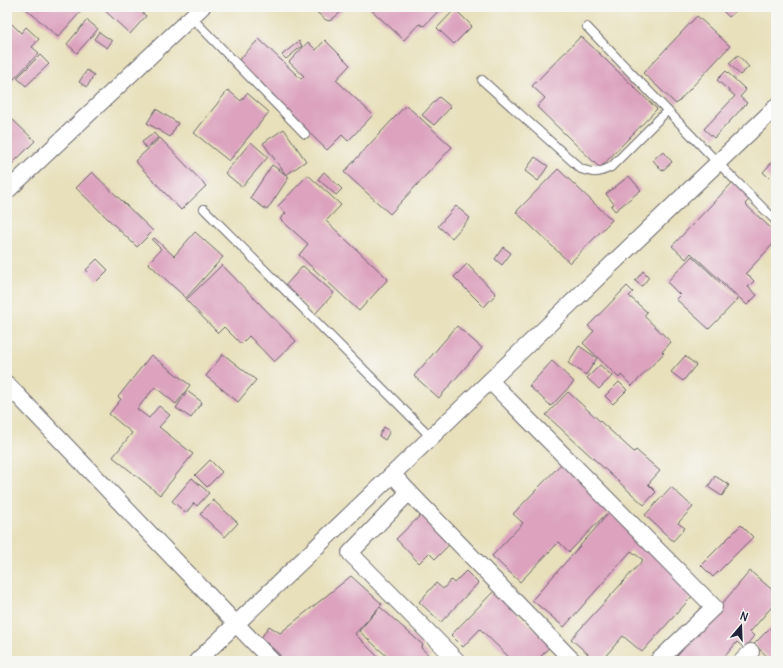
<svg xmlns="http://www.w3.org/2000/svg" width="783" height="668" viewBox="0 0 783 668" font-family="Delius,sans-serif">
	<rect width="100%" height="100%" fill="#f6f6f2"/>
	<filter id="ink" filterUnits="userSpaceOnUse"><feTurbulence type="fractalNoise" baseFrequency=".025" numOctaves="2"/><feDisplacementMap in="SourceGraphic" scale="8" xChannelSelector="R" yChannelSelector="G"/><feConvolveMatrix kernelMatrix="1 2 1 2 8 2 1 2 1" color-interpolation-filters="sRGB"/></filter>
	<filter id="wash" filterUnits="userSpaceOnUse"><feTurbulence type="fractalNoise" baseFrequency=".012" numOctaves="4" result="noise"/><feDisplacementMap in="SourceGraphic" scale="16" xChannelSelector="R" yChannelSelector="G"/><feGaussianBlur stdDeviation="0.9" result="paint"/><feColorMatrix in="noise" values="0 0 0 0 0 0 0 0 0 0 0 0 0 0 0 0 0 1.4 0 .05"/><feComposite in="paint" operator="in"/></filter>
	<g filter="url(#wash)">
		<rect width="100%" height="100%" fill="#e8e0bb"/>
		<g id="blocks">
			<g fill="#dca2be">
				<polygon points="24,7 83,7 84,8 58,37"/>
				<polygon points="101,7 136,7 146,16 130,34"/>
				<polygon points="314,7 347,7 330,21 326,20 314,10 318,11"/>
				<polygon points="368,7 442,7 424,26 419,24 404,40"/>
				<polygon points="605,7 614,7 609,11"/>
				<polygon points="719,7 740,7 729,17"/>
				<polygon points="455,9 472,26 454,44 437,28"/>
				<polygon points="697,16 730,46 676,104 643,73"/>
				<polygon points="7,19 21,33 26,27 39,39 32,47 39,53 13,80 7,75"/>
				<polygon points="87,20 98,29 77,53 67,44"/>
				<polygon points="99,32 112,41 107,48 94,39"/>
				<polygon points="581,36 657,109 600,168 537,107 545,98 532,86"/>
				<polygon points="259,39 301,79 304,76 289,62 308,42 316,50 325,40 350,65 336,80 373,115 348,141 342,135 327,150 237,62"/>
				<polygon points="299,41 302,46 286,59 282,55"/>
				<polygon points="40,55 49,64 26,86 17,78"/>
				<polygon points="738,55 749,67 740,75 729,63"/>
				<polygon points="87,70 94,75 87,87 79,82"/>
				<polygon points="726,71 746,90 740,97 747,103 714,138 704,129 735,96 717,80"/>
				<polygon points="228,90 241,101 247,93 269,112 229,161 194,133"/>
				<polygon points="439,97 451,107 434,125 422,115"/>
				<polygon points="406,105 452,147 390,214 344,172"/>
				<polygon points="156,109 178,123 170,137 147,123"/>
				<polygon points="12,119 35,141 10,166 7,163 7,125"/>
				<polygon points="284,129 306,161 286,175 263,143"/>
				<polygon points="154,133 158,138 146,148 142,142"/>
				<polygon points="160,138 206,186 181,210 135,161"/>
				<polygon points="251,142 268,157 242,187 225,173"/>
				<polygon points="663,151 672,162 662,171 653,160"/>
				<polygon points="535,157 548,166 538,181 525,171"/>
				<polygon points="776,158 776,185 763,172"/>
				<polygon points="272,165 289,177 267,210 250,198"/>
				<polygon points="558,169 612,220 570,263 516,212"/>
				<polygon points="92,172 153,231 137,247 76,188"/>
				<polygon points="324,172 342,189 336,195 318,179"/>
				<polygon points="308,175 341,205 326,221 388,279 359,311 299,255 308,244 280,219 286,213 278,206"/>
				<polygon points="629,176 641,190 615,211 611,206 614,204 606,194"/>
				<polygon points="734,181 752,197 745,204 776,233 776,241 746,273 754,281 748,287 757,295 747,305 691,253 686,259 672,246"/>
				<polygon points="456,206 470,218 452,238 438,226"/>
				<polygon points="195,232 223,257 186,298 148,263 161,249 152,240 154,238 174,256"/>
				<polygon points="503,247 511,253 502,265 495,259"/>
				<polygon points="692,256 738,299 709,329 676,299 680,295 667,282"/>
				<polygon points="97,259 108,270 97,281 86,270"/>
				<polygon points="467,264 496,294 484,307 454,277"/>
				<polygon points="222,265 296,341 274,362 249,336 241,344 224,327 218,333 186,300"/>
				<polygon points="303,266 334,293 315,314 284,287"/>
				<polygon points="643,271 649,277 642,286 635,281"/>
				<polygon points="627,286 633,292 629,296 647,312 644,316 671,342 662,352 664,353 632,386 621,375 619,378 583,343 594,331 588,326"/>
				<polygon points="457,326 482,348 439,398 414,376"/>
				<polygon points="579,346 597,358 586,375 568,363"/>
				<polygon points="223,354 256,380 238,402 206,376"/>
				<polygon points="151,355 190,385 176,404 155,387 137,409 149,418 159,406 170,415 159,427 193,454 160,495 113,457 132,433 109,414 121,399 118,397"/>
				<polygon points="685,356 696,365 683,381 671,372"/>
				<polygon points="552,361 574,382 551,406 529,386"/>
				<polygon points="600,365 612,376 599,389 587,378"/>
				<polygon points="619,382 627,390 613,404 605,396"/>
				<polygon points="187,391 202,402 191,418 176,408"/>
				<polygon points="568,392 634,452 636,450 660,471 648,484 656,492 644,505 546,415"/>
				<polygon points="384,427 390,431 385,440 379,436"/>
				<polygon points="210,460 222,472 207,487 195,475"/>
				<polygon points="563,462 612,508 569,552 559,542 520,582 492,556 523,523 513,514"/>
				<polygon points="715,476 729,485 722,496 708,487"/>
				<polygon points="192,478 209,493 197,506 194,503 186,513 172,501"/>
				<polygon points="671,487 693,507 678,523 685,528 673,541 645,515"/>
				<polygon points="213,500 238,523 225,537 200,514"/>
				<polygon points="610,512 695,593 642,652 623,636 601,661 596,661 571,639 643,560 631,551 564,627 532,600"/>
				<polygon points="422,514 451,543 435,559 429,553 419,563 396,539"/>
				<polygon points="741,525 753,537 713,577 701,565"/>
				<polygon points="466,571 478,583 441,622 419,602 436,583 443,589 451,580 454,583"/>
				<polygon points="750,571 776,593 776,602 750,632 754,636 744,648 737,642 721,661 673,661"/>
				<polygon points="351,576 382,604 355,634 382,661 284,661 279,654 261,638 269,626 280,633"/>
				<polygon points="494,591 551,645 537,661 513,661 480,629 463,647 451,635"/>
				<polygon points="380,607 423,645 421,648 430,656 425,661 392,661 359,631"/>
				<polygon points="776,622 776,661 772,661 754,644"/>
			</g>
		</g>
	</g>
	<g filter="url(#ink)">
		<use href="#blocks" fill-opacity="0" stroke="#676468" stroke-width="1"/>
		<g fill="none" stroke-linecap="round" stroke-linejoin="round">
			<g stroke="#676468" stroke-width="10">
				<g id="service">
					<polyline points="191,17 305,134"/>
					<polyline points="587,27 718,163 776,221"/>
					<path d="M 482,80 L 581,169 C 596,174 598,173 611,167 L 667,111"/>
					<polyline points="204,209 431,437"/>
				</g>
			</g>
			<g stroke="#676468" stroke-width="18">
				<g id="minor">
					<polyline points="7,191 202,7"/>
					<polyline points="490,381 714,607 658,661"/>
					<polyline points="7,384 236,624 776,107"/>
					<polyline points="393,475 409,492 350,553 457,661"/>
					<polyline points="409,492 573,661"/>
					<polyline points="197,661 236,624 272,661"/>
					<polyline points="742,661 751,652"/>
				</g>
			</g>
			<use href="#service" stroke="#fff" stroke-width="8"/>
			<use href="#minor" stroke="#fff" stroke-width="16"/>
		</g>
	</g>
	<rect width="783" height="668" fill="none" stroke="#f6f6f2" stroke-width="24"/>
	<g transform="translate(741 626) rotate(19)" stroke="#f6f6f2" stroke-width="3" paint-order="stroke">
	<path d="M0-3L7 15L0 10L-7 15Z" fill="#22223b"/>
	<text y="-6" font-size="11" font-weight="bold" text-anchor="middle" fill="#22223b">N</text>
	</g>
</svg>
